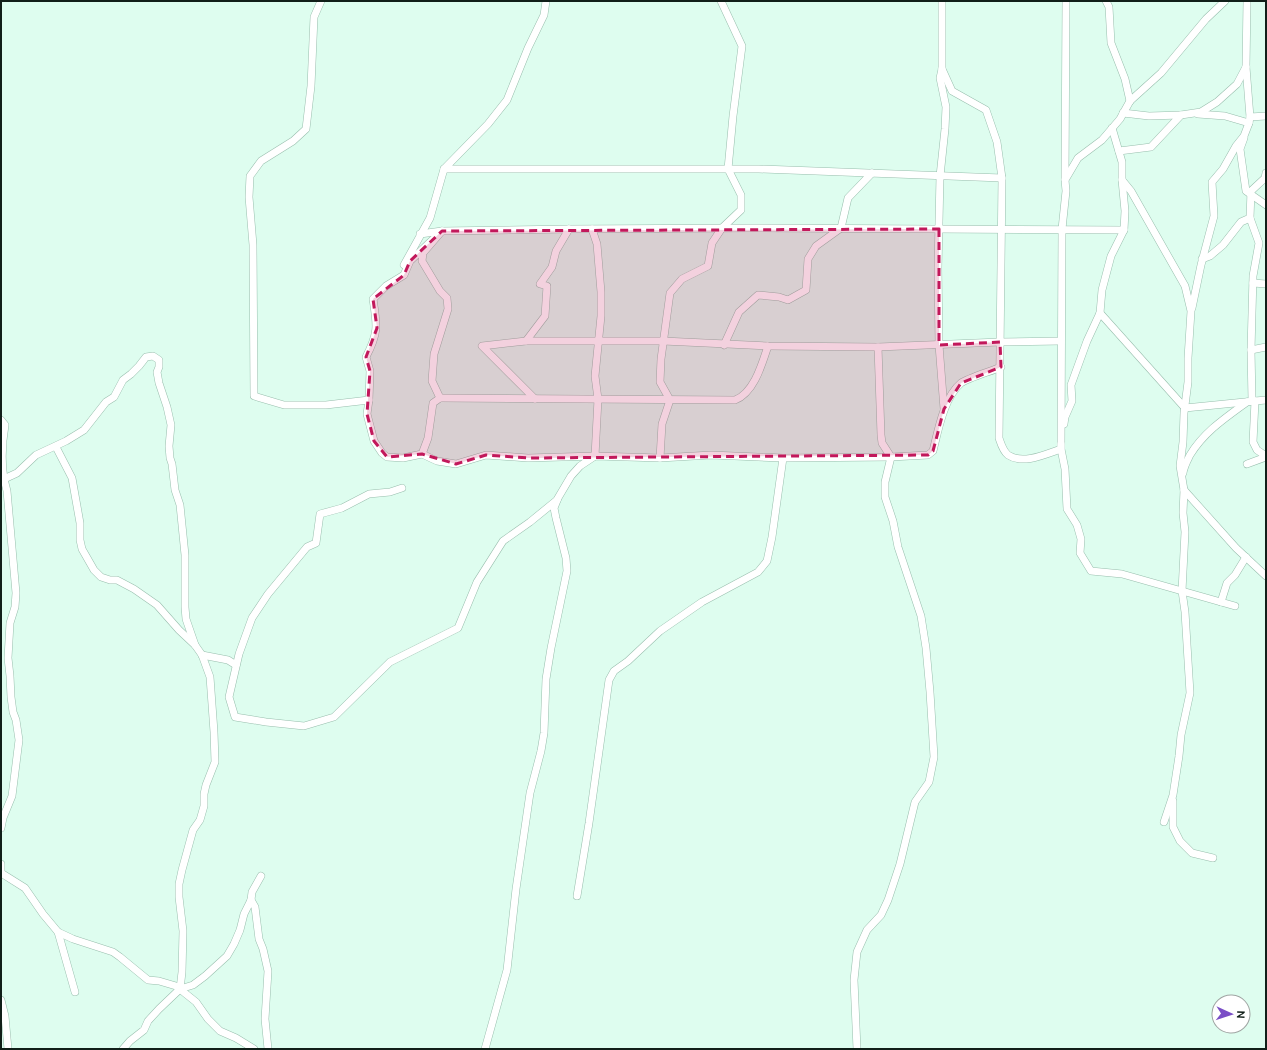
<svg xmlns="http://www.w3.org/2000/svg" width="1267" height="1050" viewBox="0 0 1267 1050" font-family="Ubuntu,sans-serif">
	<rect width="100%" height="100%" fill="#defdef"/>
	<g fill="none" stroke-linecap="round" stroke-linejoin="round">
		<g stroke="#98bead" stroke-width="8">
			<g id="street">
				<polyline points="321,1 314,17 311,86 306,129 293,141 261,161 250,176 249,197 253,245 254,396 284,405 326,405 369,400"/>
				<polyline points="942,1 942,69 940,78 946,107 945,129 940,176 938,268 939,345 944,409"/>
				<polyline points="1106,1 1109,7 1111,43 1125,79 1130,101"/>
				<path d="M 942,69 L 952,91 L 986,110 L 997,142 L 1002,178 L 999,438 C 1001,444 1003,451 1008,455 C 1023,465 1046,454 1061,449 L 1062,229 L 1066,191 L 1065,180 L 1078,158 L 1102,140 L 1120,119 L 1130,101 L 1161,73 L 1206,19 L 1225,1"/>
				<polyline points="1123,113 1149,116 1181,115"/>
				<polyline points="1198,114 1225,116 1249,123"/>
				<polyline points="1250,117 1266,116"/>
				<polyline points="1112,128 1122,162 1122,180 1131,191 1185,286 1191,311 1188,358 1188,382 1184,413 1183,442 1180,466 1184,490 1183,513 1185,532 1182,591 1185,612 1190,693 1181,735 1179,756 1173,795 1164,822"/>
				<polyline points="1244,138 1240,149 1246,191 1266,205"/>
				<polyline points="1119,151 1151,147 1181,115 1201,112 1217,102 1237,84 1246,67"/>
				<polyline points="444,169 759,169 1002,178"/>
				<polyline points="1065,179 1066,1"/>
				<polyline points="1250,218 1259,243 1253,276 1251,350 1252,401"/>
				<path d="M 442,231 L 423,253 L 422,261 L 440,291 L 447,298 L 448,309 L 434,354 L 432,381 L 440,398 L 433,403 L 428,438 L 422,454 L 403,458 L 387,457 L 382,453 L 374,441 L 367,414 L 369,400 L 370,371 L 366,357 C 379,332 377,325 373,299 L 386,286 L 404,275 L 410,261 Z"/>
				<polyline points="420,234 442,231 569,229 751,228 1124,230"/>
				<polyline points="1202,259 1210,256 1223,245 1241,222 1250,218 1251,191 1265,178 1266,173"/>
				<polyline points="404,265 430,218 444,169 488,124 507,100 528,48 544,15 546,1"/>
				<polyline points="1253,283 1266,284"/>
				<polyline points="1192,308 1201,265 1214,216 1212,182 1223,169 1236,146 1244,136 1249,123 1250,117 1246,67 1247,1"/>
				<polyline points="1100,313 1185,408 1255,401"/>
				<polyline points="526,341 663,341 768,346 878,347 1000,342 1061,341"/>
				<polyline points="724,345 739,312 758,295 779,297 788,300 806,290 808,259 816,246 841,228 848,198 872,173"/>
				<polyline points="1251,350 1266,347"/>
				<path d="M 440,398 L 735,400 C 754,393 762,364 768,346"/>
				<polyline points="535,399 482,346 526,341 545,316 547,286 540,284 552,267 556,251 569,229"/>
				<polyline points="1266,400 1255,401 1253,442 1257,450 1266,456"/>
				<path d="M 1,420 L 5,425 C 2,443 1,461 4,479 L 1,481"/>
				<polyline points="1064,424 1065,417 1072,401 1071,385 1087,341 1100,313 1102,290 1111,256 1124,230 1125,211 1122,180"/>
				<polyline points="1061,444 1061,449 1065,469 1067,509 1077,525 1081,539 1080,553 1091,571 1122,574 1235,606"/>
				<polyline points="56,447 72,478 80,523 80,540 82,549 94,570 101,577 110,580 117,580 134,589 157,605 179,630 195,645 202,655 210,677 214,732 215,762 206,785 204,794 204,806 200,820 193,830 182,870 179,884 179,897 183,931 182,972 180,989"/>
				<path d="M 422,454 L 437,461 L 456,464 L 486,455 L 528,458 L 595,456 L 660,458 L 711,455 L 783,458 L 891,457 L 928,455 L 933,451 C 938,431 944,397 961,383 C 968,378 992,371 1001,367"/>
				<polyline points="660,458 662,424 670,400 660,382 661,359 670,293 682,279 708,266 712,243 722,228 741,210 741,195 728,169 733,116 742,46 721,1"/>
				<polyline points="1247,464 1266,457"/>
				<path d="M 1183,473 C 1184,466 1187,461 1190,455 C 1204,432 1225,418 1247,402"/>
				<polyline points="402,488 390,492 369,494 342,508 320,514 316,543 307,547 268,594 252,618 239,654 229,697 235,717 266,722 304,726 334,717 390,662 458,628 477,582 503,541 530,522 557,500"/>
				<polyline points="1184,490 1236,548 1266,576"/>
				<polyline points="1221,602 1227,583 1235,575 1246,557"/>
				<polyline points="202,655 228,660 236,665"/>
				<polyline points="1173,801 1173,827 1180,841 1192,853 1213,858"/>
				<polyline points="1,828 3,818 12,796 19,740 16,720 13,712 11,697 10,676 8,658 10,623 15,607 16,593 7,491 4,479 17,473 36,455 66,441 84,430 106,402 114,397 123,380 131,374 139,366 146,357 153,356 159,360 159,367 157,372 159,383 167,407 171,425 169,446 170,458 172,464 175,490 180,505 185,555 185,607 186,619 195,645"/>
				<polyline points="1,864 1,871"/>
				<polyline points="1,873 25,888 43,914 58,932 73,939 113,952 120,957 148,980 159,981 176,986 196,1002 208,1019 220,1031 236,1038 254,1049"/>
				<polyline points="577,896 589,823 609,680 614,671 628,661 660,631 702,602 758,572 767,561 772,537 783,458"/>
				<polyline points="251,900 255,907 259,939 263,949 268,971 265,1019 268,1049"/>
				<polyline points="58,932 75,992"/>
				<polyline points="1,1000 5,1016 8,1049"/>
				<polyline points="123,1049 130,1041 144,1030 148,1021 159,1009 180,989 193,985 205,976 227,956 234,944 240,930 244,914 251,900 252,892 261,876"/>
				<polyline points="485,1049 507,970 516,889 530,793 541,751 544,733 546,679 551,648 567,571 566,558 556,518 554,508 558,498 571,476 580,466 595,456 598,399 595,376 601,316 601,292 597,244 592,229"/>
				<polyline points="857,1049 854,980 857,952 867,930 881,915 888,900 900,864 915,802 929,782 934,757 930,692 926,648 921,616 898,547 893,521 885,497 885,482 891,457 882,443 881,435 878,347"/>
			</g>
		</g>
		<use href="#street" stroke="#fff" stroke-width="7"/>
	</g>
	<path fill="#c2185b" fill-opacity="0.2" stroke="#c2185b" stroke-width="3" stroke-dasharray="8 5" stroke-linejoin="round" d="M 939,229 L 939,345 L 1000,342 L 1001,367 L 961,383 L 944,409 L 933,451 L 928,455 L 528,458 L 486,455 L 456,464 L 422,454 L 387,457 L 374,441 L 367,414 L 370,371 L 366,357 L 377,328 L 373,299 L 404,275 L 410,261 L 442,231 Z"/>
	<rect width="1267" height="1050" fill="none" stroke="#111f19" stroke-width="4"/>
	<g transform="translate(1231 1014) rotate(93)"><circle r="19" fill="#ffffff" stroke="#a0a5a3"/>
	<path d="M0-3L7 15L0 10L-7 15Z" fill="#7a4ec6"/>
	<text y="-6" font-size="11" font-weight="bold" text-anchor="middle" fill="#111f19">N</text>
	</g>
</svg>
